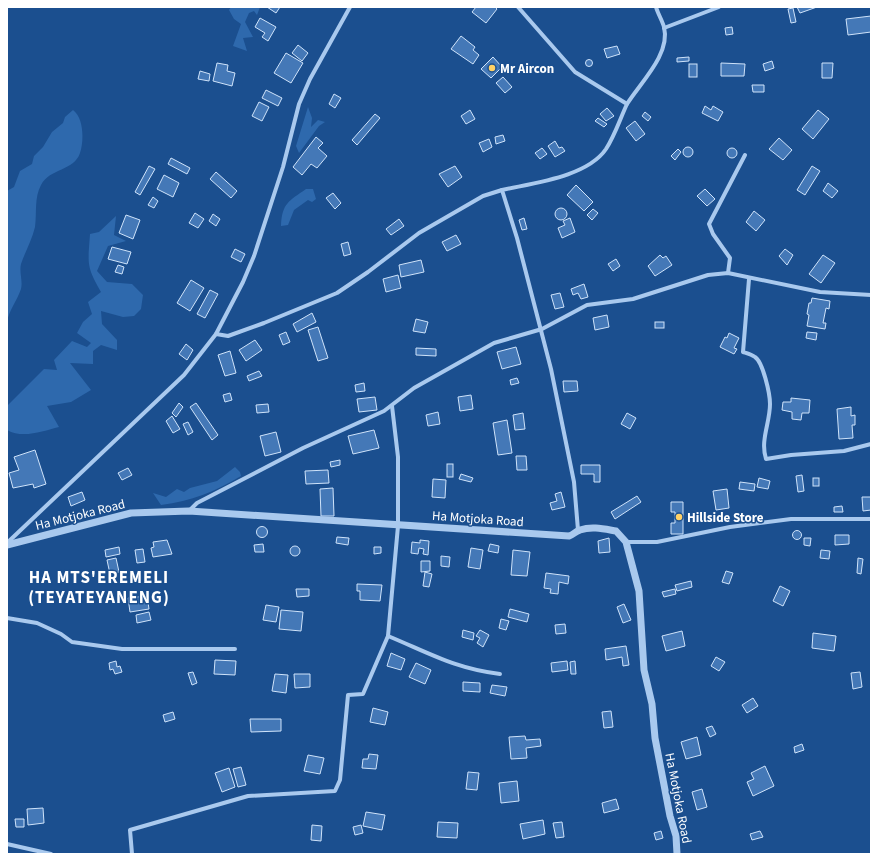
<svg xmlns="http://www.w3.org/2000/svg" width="878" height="861" viewBox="0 0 878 861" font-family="'Source Sans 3',sans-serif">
	<rect width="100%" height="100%" fill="#1b4f8f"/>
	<g fill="#2e69ad">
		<polygon points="231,7 260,7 257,15 254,11 249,13 245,22 253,37 243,38 247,51 233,46 241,24 234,19 229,10"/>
		<polygon points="308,107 312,118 311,127 318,120 325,122 319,126 299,153 296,146"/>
		<path d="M 73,110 C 84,118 84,141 80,153 C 74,171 50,168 41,185 C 34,198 37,213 35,227 C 32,240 25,252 21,264 C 19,272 23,281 21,289 C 17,301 9,310 7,322 L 7,191 L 14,187 L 20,171 L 32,164 L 34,156 L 43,147 L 52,132 L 63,123 L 65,117 Z"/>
		<path d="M 306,189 L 313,189 L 316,199 L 312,202 L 308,200 L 294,210 L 288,225 L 281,226 C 282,203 289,201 306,189 Z"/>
		<path d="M 116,216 L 114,235 L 126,241 L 108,246 L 97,271 L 107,282 L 132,284 L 143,295 L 141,309 L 134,316 L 123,317 L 101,311 L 102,324 L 117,340 L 117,350 L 101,345 L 93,351 L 93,364 L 70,363 L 91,390 L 71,402 L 47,406 L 59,427 C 43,431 23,439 7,430 L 7,406 L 44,369 L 57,370 L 54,360 L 72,341 L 87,347 L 91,343 L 77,333 L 83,322 L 92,314 L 88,302 L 101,292 C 86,266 88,264 90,234 L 99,232 Z"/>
		<path d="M 235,467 L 240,472 L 241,476 C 214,492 192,501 161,505 L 153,493 L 166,497 L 177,489 L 184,492 L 190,488 L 217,481 Z"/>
	</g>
	<g fill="#4478b7" stroke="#cfe3fa">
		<polygon points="267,7 280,7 276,13"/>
		<polygon points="476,7 495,7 497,9 486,23 472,12"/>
		<polygon points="797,7 817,7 800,13"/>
		<polygon points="793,8 796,22 791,23 788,9"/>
		<polygon points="871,16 871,32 848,35 846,19"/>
		<polygon points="260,18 276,27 268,41 262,37 265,33 255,27"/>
		<polygon points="732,27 733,34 726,35 725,28"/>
		<polygon points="461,36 475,47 473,50 479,55 473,64 451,49"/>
		<polygon points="298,45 308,53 302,61 292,53"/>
		<polygon points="617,46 620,54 607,58 604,49"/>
		<polygon points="286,53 303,63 291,83 274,73"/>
		<polygon points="493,57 502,67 491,78 481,69"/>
		<polygon points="689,57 689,61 677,62 677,58"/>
		<circle cx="589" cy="63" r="3.5"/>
		<polygon points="772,61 774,68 765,71 763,64"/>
		<polygon points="217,63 228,65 227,71 235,73 232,86 213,81"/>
		<polygon points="721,63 745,64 744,76 721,76"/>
		<polygon points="822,63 833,63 832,78 822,78"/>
		<rect x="689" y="64" width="8" height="13"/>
		<polygon points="200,71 210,74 209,81 198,79"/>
		<polygon points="503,77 512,87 505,93 496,83"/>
		<polygon points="752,85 764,85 764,92 753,92"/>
		<polygon points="266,90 282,98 278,106 262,98"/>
		<polygon points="334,94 341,98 335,108 329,104"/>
		<polygon points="259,102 269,107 262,121 252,116"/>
		<polygon points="705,106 711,110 713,106 723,112 718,121 702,113"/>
		<polygon points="607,108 614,116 606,121 600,114"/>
		<polygon points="470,110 475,119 466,124 461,116"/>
		<polygon points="818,110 829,119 813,139 802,129"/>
		<polygon points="645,112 651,117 648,121 642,116"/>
		<polygon points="375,114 380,118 357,145 352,140"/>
		<polygon points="598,118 607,124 604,127 595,121"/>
		<polygon points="635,121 645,134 636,141 626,128"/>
		<polygon points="503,135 505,141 496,144 495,137"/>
		<polygon points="316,137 323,143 318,148 327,156 317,168 311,164 302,175 293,167"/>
		<polygon points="779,138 792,150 783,160 769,149"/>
		<polygon points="489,139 492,147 483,152 479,143"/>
		<polygon points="555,141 559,148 562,147 565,151 555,157 548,146"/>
		<circle cx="688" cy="152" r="5"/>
		<circle cx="732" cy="153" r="5"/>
		<polygon points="542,148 547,154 540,159 535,153"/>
		<polygon points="678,149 681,152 675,160 671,156"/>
		<polygon points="171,158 190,168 187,174 168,164"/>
		<polygon points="149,166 155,169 140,195 135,192"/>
		<polygon points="455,166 462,177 448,187 439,174"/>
		<polygon points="812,166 820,171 805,195 797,190"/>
		<polygon points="216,172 237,191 231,198 210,179"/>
		<polygon points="164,175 179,183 173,197 157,189"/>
		<polygon points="828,183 838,191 832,198 823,191"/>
		<polygon points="576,185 593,202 584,211 567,195"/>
		<polygon points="705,189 715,199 707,206 697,196"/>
		<polygon points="333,193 341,203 335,209 326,198"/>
		<polygon points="153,197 158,201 154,208 148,205"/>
		<circle cx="561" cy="214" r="6"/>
		<polygon points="593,209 598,213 592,220 587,215"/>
		<polygon points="754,211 765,220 756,231 746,222"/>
		<polygon points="195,213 204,219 198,228 189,223"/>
		<polygon points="213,214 220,219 216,226 209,221"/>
		<polygon points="126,215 140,220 133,239 119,233"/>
		<polygon points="524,218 527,229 522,230 519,220"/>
		<polygon points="570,218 575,232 562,238 558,228 565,225 563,221"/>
		<polygon points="399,219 404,226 391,235 386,229"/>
		<polygon points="456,235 461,244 447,251 442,242"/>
		<polygon points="348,242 351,254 344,256 341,244"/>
		<polygon points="112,247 131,252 127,264 108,259"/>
		<polygon points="235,249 245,254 241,262 231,257"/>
		<polygon points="785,249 793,255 787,265 779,256"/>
		<polygon points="660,255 663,258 666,256 672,265 655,276 648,266"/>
		<polygon points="823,255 835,263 821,283 809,274"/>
		<polygon points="616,259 620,266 613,271 608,264"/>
		<polygon points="421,260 424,272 401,277 399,265"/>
		<polygon points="118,265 124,267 122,274 115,272"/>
		<polygon points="398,275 401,288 386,292 383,279"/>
		<polygon points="191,280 204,288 190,311 177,303"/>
		<polygon points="584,284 588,297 581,299 578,293 573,295 571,289"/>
		<polygon points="210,290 218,294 205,318 197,314"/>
		<polygon points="560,293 564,307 555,309 551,295"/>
		<polygon points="812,298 830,301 829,309 826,308 823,323 826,323 825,329 807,326 809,315 807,314 809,303 811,303"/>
		<polygon points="312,313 316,322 297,332 293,324"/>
		<polygon points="607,315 609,327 595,330 593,318"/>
		<polygon points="416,319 428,322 425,333 413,331"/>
		<rect x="655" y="322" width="9" height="6"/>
		<polygon points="318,327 328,358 318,361 308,330"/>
		<polygon points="286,332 290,342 283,345 279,335"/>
		<polygon points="807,332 817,333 816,340 806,338"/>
		<polygon points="729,333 739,338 734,348 737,349 734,354 720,347 725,337 727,338"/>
		<polygon points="255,340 262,350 246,361 239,350"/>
		<polygon points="186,344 193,350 187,360 179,354"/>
		<polygon points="516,347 521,364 502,369 497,352"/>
		<polygon points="416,348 436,349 436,356 416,355"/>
		<polygon points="230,351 236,373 225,376 218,355"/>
		<polygon points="259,371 262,376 249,381 247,376"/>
		<polygon points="517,378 519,383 511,385 510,380"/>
		<polygon points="563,381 577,381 578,391 564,392"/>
		<polygon points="364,383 365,391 356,392 355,385"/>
		<polygon points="230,393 232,400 225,402 223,395"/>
		<polygon points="471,395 473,409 460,411 458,397"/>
		<polygon points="375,397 377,410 359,412 357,399"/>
		<polygon points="791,398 810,400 809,413 802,413 801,420 792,419 792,412 782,410 783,402 791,402"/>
		<polygon points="179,403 183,407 176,417 172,413"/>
		<polygon points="196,403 218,435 212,440 190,407"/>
		<polygon points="268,404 269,412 257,413 256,405"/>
		<polygon points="851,407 851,416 855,415 855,425 852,425 853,438 839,439 837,409"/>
		<polygon points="438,412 440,424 428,426 426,415"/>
		<polygon points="523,413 525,429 515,430 513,415"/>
		<polygon points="627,413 636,418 630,429 621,424"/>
		<polygon points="172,416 180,429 173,433 166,421"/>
		<polygon points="507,420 512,453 498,455 493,423"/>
		<polygon points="188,422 193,432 188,435 183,424"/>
		<polygon points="374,430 379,448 353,454 348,436"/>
		<polygon points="276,432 281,452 265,456 260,436"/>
		<polygon points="35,450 46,484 34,488 33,484 13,488 9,473 19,470 14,457"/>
		<polygon points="516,456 526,456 527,470 517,470"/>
		<polygon points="340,460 340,465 331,467 330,462"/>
		<rect x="447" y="464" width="6" height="13"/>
		<polygon points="581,465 600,465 600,482 594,482 594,474 581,474"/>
		<polygon points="128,468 132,475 122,480 118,473"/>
		<polygon points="328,470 329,483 306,484 305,471"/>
		<polygon points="461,474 473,478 471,482 459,479"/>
		<polygon points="802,475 804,491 798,492 796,476"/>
		<polygon points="759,478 770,481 768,489 757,487"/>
		<rect x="813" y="478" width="6" height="8"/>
		<polygon points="433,479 446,480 445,498 432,497"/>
		<polygon points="740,482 755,484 754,491 739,489"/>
		<polygon points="333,488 334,516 321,516 320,489"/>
		<polygon points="727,489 729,508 716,510 713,491"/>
		<polygon points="82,492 85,500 71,506 68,497"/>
		<polygon points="561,492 565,507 552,510 550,503 557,501 555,494"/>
		<polygon points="637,496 641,502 615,519 611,512"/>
		<polygon points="862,497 871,497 871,510 863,511"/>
		<polygon points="671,502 683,502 683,534 671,534 671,523 675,523 675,512 671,512"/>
		<polygon points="842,506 843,512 834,512 834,507"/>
		<circle cx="262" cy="532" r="5.5"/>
		<circle cx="797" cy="535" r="4.5"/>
		<polygon points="835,535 849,535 849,544 835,545"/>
		<polygon points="337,537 349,538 348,545 336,543"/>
		<polygon points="609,538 610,552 599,553 598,541"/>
		<polygon points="804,538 811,538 810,546 804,545"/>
		<polygon points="167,540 172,554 153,557 151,548 154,547 153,542"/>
		<polygon points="420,540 429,541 428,555 423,554 424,549 419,548 418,554 411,553 412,542 420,543"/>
		<polygon points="263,544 264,552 255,552 254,545"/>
		<polygon points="490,544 499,546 498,553 488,551"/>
		<circle cx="295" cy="551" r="5"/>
		<polygon points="119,547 120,554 106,557 105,550"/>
		<polygon points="374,547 381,547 381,553 374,554"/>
		<polygon points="471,548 483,550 480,569 468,567"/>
		<polygon points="143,549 145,562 137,563 135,550"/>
		<polygon points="513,550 530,552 527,576 511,575"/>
		<polygon points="821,550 830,551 829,559 820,558"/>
		<polygon points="441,556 450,557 449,567 441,566"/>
		<polygon points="116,558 119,572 110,574 107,560"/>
		<polygon points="858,558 863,559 861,574 857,573"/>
		<polygon points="421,561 430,561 430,571 421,572"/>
		<polygon points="726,571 733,573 729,584 722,582"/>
		<polygon points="425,572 432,574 429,587 423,586"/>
		<polygon points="546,573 569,576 568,584 559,582 558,594 550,593 551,589 544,588"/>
		<polygon points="691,581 692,587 677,591 675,585"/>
		<polygon points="357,584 382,585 380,601 360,600 360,591 357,591"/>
		<polygon points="780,586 790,591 783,606 773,601"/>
		<polygon points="296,589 309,589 309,596 297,597"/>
		<polygon points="675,589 676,594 664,597 662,592"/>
		<polygon points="147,596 149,609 130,612 128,598"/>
		<polygon points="624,604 631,620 623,623 617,607"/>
		<polygon points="266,605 279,607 276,622 263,620"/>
		<polygon points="510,609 529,614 527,622 508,617"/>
		<polygon points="281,610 303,612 301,631 279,629"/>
		<polygon points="149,612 151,620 137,623 136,615"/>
		<polygon points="501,619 509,621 506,630 499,628"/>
		<polygon points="565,624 566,633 556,634 555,625"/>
		<polygon points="463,630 474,633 473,640 462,637"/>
		<polygon points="480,630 489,635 483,647 477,643 480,638 476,636"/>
		<polygon points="682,631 685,646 666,651 662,636"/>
		<polygon points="813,633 836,636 834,651 812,648"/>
		<polygon points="626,646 629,665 623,666 622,657 606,660 605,649"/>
		<polygon points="391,653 405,659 401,670 387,666"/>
		<polygon points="716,657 725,662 719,671 711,666"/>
		<polygon points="215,660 236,661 235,675 214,674"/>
		<polygon points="116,661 117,667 120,666 122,672 115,674 113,669 110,670 109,663"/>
		<polygon points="567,661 568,670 552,672 551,663"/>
		<polygon points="575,661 576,674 571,674 570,662"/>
		<polygon points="416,663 431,670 425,684 409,677"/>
		<polygon points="193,672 197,683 192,685 188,673"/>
		<polygon points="860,672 862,687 853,689 851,673"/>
		<polygon points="275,674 288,675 286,693 272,691"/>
		<polygon points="294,674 310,674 310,687 295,688"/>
		<polygon points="463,682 480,683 480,692 463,691"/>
		<polygon points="492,685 507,687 505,696 490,693"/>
		<polygon points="753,698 758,706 747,713 742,705"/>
		<polygon points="373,708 388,712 385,725 370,722"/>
		<polygon points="611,711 613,727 604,728 602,712"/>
		<polygon points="173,712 175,719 165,722 163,715"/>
		<polygon points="250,719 281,719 281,731 251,732"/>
		<polygon points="712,726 716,734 710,737 706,728"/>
		<polygon points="525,736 526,740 540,739 541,746 526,748 527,758 511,759 509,737"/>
		<polygon points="697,737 701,755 686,759 681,742"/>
		<polygon points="802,744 804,750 795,753 794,747"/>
		<polygon points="369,754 378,755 376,769 362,768 363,759 368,759"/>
		<polygon points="308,755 324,758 320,774 304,771"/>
		<polygon points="765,766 774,786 753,796 747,782 754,779 751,773"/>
		<polygon points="241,767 246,785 238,787 233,769"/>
		<polygon points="229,768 235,787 222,792 215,773"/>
		<polygon points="468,772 479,773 477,790 466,789"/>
		<polygon points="517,781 519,801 501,803 499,783"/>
		<polygon points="702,789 707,807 697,810 692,792"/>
		<polygon points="616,799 619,809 604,813 602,803"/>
		<polygon points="43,808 44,823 28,825 27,809"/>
		<polygon points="366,812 385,815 382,830 363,826"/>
		<polygon points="15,819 24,819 24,827 16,827"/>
		<polygon points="543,820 545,834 523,839 520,824"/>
		<polygon points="438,822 458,823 457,838 437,837"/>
		<polygon points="562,822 564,837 556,838 553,823"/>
		<polygon points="312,825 322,826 321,841 311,840"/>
		<polygon points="361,825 363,833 355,835 353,827"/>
		<polygon points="661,831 663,838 656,840 654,833"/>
		<polygon points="760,831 763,837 752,840 750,834"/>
	</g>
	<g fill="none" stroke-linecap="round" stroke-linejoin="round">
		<g stroke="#a9c9ee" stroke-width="4">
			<path d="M 518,7 L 575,72 L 627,104 C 620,119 615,135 606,149 C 587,177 533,183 502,190 L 517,238 L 551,369 L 574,482 L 578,530"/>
			<polyline points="664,28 719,7"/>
			<path d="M 627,104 C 640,83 671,54 664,27 C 662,20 658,14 656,7"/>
			<polyline points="728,273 730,258 713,234 709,224 745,155"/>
			<path d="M 749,279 L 743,352 C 746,353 751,354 755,357 C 763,362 770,394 770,404 C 770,423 760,440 766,459 L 791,455 L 844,451 L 871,444"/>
			<polyline points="216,334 228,336 264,323 337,293 368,272 419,233 483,196 502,190"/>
			<polyline points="189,511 197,503 303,448 384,411 414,388 494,343 542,329 587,305 633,299 708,275 728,273 820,292 871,295"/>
			<polyline points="626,542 657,542 730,527 791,519 871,519"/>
			<polyline points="7,543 184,375 216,334 243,282 254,256 283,167 299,104 310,79 350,7"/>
			<polyline points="7,618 37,623 61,634 72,642 122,649 235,649"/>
			<path d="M 388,636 C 429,653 456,669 500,674"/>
			<polyline points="7,844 51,854"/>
			<polyline points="132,854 130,830 248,796 335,791 340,780 348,695 363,694 388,636 398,526 398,457 392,406"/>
		</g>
		<path stroke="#a9c9ee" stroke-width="7" d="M 7,545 L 131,513 L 189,511 L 569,536 C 573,535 576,531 580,530 C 592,526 604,529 616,531 L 626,542 L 639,591 L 644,670 L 652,704 L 655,738 L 670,816 L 676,836 L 677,854"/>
	</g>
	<g fill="#ffd166" stroke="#1b4f8f" stroke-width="1.5">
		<circle cx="492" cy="68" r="4"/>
		<circle cx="679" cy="517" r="4"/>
	</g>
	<g text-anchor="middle" stroke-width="3" stroke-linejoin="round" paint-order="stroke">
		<g font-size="13" font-weight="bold" fill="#fff" stroke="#1b4f8f" text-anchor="start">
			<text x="500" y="73">Mr Aircon</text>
			<text x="687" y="522">Hillside Store</text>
		</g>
		<g font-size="13" fill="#fff" stroke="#1b4f8f">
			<text transform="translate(80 514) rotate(-14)" y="5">Ha Motjoka Road</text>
			<text transform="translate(478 518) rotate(4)" y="5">Ha Motjoka Road</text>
			<text transform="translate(679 798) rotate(79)" y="5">Ha Motjoka Road</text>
		</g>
		<g font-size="17" font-weight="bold" letter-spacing="1" fill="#fff" stroke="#1b4f8f">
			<text x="99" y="583">HA MTS'EREMELI<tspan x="99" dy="20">(TEYATEYANENG)</tspan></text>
		</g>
	</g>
	<rect width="878" height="861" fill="none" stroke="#ffffff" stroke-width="16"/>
</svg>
